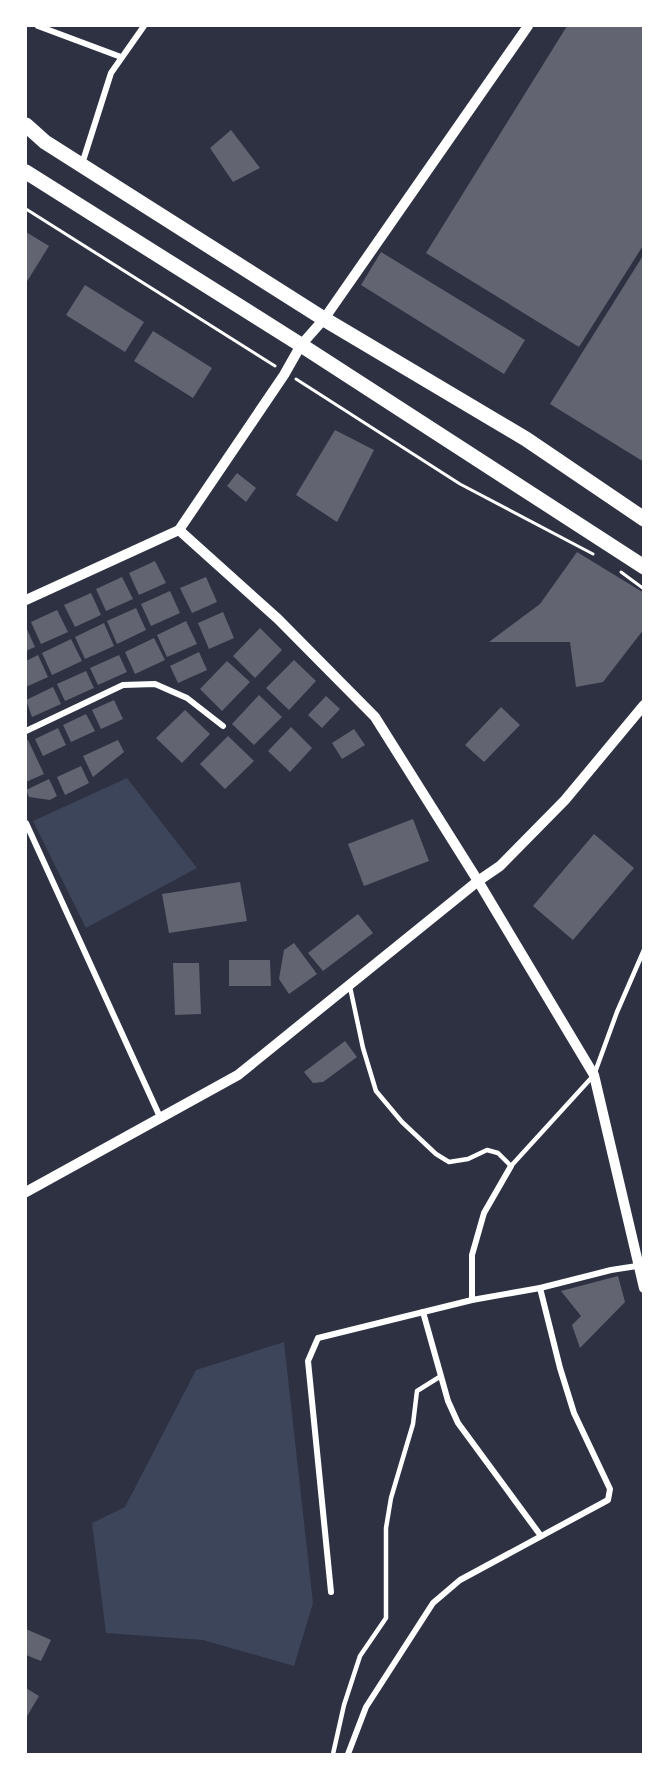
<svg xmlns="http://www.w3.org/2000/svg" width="669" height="1780" viewBox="0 0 669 1780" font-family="'Varela Round',sans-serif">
	<rect width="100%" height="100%" fill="#2d3142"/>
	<g fill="#3c4559">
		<polygon points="127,778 197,868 86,928 33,821"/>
		<polygon points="284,1342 313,1603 294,1666 203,1640 106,1633 92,1523 125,1507 196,1370"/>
	</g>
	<g fill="#626471">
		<polygon points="567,26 644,26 644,244 579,347 426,253"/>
		<polygon points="231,130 260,168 233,182 210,148"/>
		<polygon points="26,232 49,246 26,283"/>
		<polygon points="381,252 525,340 504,374 361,285"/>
		<polygon points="644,254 644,462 550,404"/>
		<polygon points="85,285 144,322 125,352 66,315"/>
		<polygon points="153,331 212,368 193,398 134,361"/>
		<polygon points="335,430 374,450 337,522 296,495"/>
		<polygon points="237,473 256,488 246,502 227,486"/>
		<polygon points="577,552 644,593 644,629 603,682 576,687 570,642 489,642 540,604"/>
		<polygon points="155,561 166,583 139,595 129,573"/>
		<polygon points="122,577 133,599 106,611 96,589"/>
		<polygon points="206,577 217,602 192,613 180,588"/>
		<polygon points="170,591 180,613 151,626 141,604"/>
		<polygon points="91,593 101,615 75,627 64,605"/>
		<polygon points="136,608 146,630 117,644 107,621"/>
		<polygon points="57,610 68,632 41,644 31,622"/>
		<polygon points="223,612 234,638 209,649 198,623"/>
		<polygon points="186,621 197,644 167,657 157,635"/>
		<polygon points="104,623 114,646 85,659 75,637"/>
		<polygon points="26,627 35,647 26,651"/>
		<polygon points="260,628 282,650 255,678 233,656"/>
		<polygon points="154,638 165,660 135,674 125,652"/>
		<polygon points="71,639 82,661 52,675 42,653"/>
		<polygon points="199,652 207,670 178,683 170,666"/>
		<polygon points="38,655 48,677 26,687 26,661"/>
		<polygon points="119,655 127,672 98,685 90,668"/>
		<polygon points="294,660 316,681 289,710 266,688"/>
		<polygon points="227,661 250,682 222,711 200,689"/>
		<polygon points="86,671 94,688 65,701 57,684"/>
		<polygon points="53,687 61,704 32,717 26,700"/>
		<polygon points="259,695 282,717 254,745 232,724"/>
		<polygon points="326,696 340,709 322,728 308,715"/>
		<polygon points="114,700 123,719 101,729 92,710"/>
		<polygon points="501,707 520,725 484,762 465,745"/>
		<polygon points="185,710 210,734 182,763 156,738"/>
		<polygon points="86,714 95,731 71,742 63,725"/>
		<polygon points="291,727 312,748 290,772 268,751"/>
		<polygon points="58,728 66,745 43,756 35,739"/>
		<polygon points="354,729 365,745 342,759 332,743"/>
		<polygon points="228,736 254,761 225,789 200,764"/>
		<polygon points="28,740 44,774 26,782 26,741"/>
		<polygon points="118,740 124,752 93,777 83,756"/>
		<polygon points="81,766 89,783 65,795 57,777"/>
		<polygon points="49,779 57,796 50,800 29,797 26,790"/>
		<polygon points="413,819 429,861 364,886 348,844"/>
		<polygon points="594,834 634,868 573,940 533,906"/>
		<polygon points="240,882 247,921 169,933 162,894"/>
		<polygon points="358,914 373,933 323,971 308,953"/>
		<polygon points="294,943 317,974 289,994 279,979 284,950"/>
		<polygon points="229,960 270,960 271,986 229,986"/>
		<polygon points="173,963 199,963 201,1014 175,1015"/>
		<polygon points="345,1041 357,1057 323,1082 313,1083 304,1072"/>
		<polygon points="618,1276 625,1302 580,1348 572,1325 581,1316 561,1291"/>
		<polygon points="26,1629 51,1640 41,1661 26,1655"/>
		<polygon points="26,1688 39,1696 26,1718"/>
	</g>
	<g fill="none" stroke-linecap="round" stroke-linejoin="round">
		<g stroke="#fff" stroke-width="3">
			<polyline points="26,209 275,366"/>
			<polyline points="296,379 460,484 593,554"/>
			<polyline points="621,572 644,589"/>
		</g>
		<g stroke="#fff" stroke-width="4.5">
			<polyline points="350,987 363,1048 376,1091 402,1122 436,1154 449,1162 468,1159 487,1150 498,1153 511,1166 594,1075 617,1012 644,950"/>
			<polyline points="333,1754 344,1705 360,1656 386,1618 386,1528 391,1498 413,1424 417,1391 441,1376"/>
		</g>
		<g stroke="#fff" stroke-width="6">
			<polyline points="38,26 121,57"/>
			<polyline points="82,164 111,73 144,26"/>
			<polyline points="26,731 123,685 155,684 187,698 223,726"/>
			<polyline points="26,823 160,1117"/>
			<polyline points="472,1300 472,1255 484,1213 511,1166"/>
			<polyline points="423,1312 448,1401 458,1423 541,1536"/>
			<polyline points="331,1592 308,1361 318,1338 472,1300 540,1288 611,1270 637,1266 644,1261"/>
			<polyline points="348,1754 366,1707 433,1603 460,1580 608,1500 610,1489 574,1413 560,1368 540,1288"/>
		</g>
		<g stroke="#fff" stroke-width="10">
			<polyline points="179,530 278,619 375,717 478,881 594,1075 644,1288"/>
			<polyline points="26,600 179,530 284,375 301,345 324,319 528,26"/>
			<polyline points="26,1192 238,1075 478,881 500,866 565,800 644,705"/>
		</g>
		<g stroke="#fff" stroke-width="15">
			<polyline points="26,125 45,142 324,319 526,439 644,519"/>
			<polyline points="26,172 301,345 644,567"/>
		</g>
	</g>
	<rect width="669" height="1780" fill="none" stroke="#ffffff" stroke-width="54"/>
</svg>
